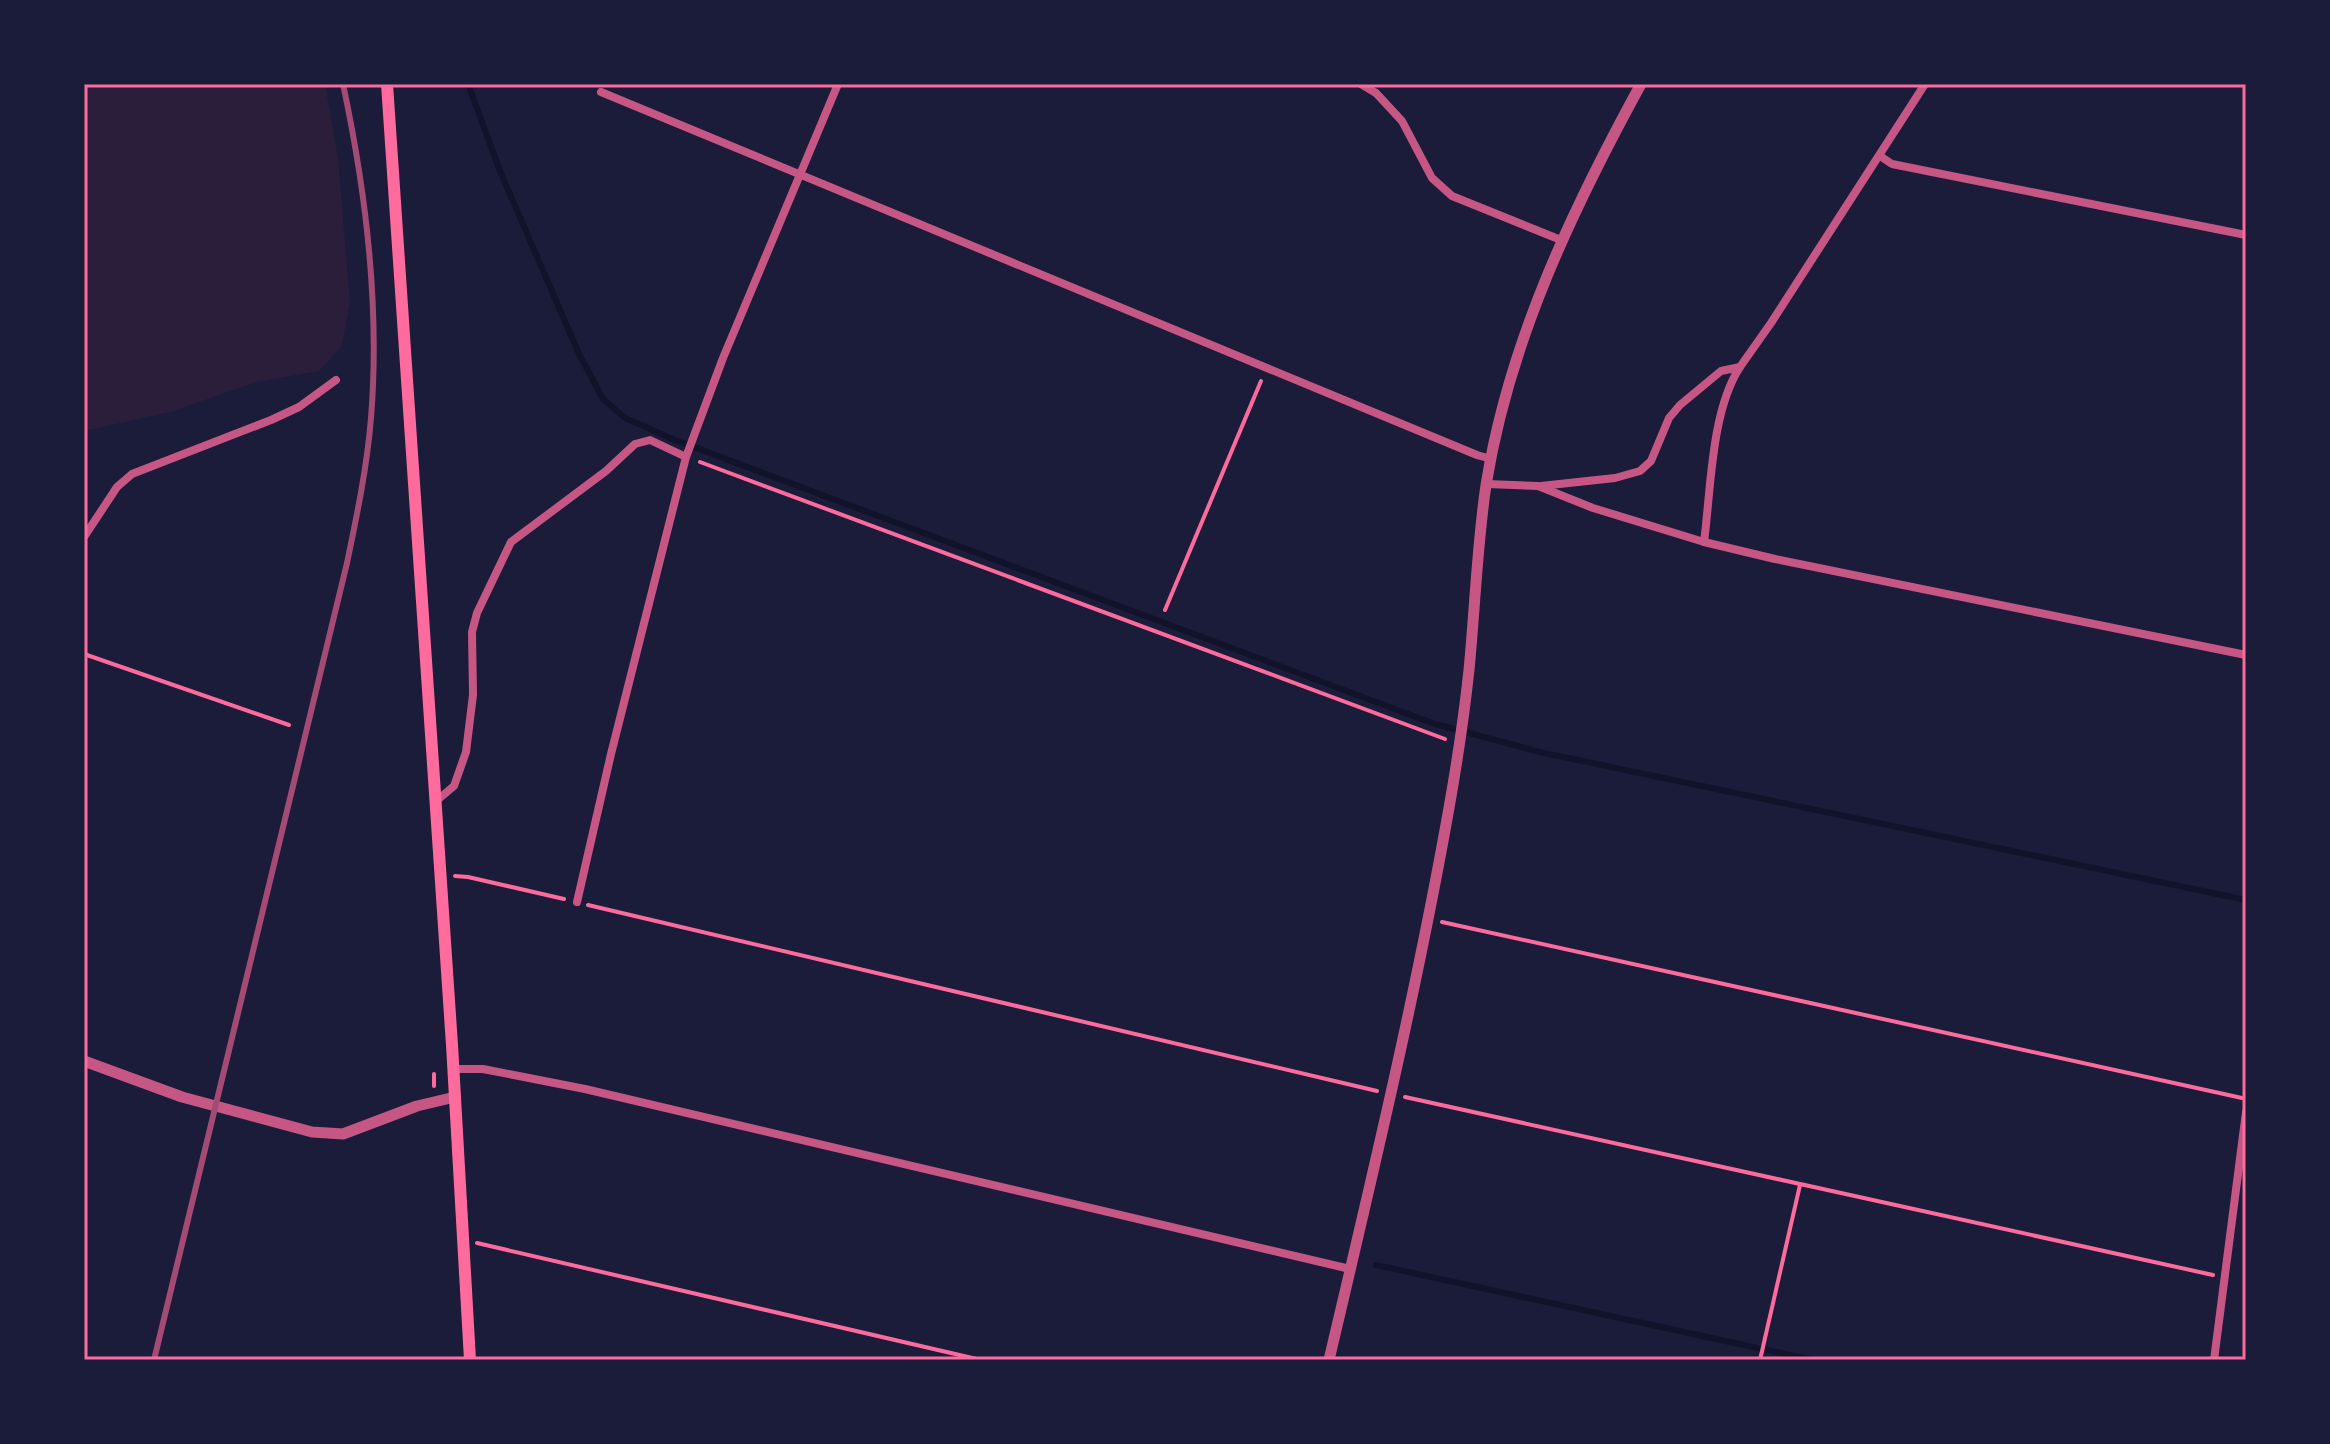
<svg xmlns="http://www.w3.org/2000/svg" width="2330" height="1444" viewBox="0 0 2330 1444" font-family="'Archivo Narrow',sans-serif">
	<rect width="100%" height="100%" fill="#1b1b3a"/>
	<polygon fill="#2a1e3b" points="84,84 325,84 338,157 350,302 342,346 319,371 253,383 174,411 84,431"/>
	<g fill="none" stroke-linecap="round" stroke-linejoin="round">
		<g stroke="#12122b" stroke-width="6">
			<polyline points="468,84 500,171 579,354 603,399 625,418 675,440 1435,724 1544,753 2246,900"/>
			<polyline points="1376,1265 1813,1360"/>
		</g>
		<g stroke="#ff6b9d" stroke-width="4">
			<polyline points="700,462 1445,739"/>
			<polyline points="1165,610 1261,381"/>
			<polyline points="84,654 289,725"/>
			<polyline points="455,876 468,877 564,899"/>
			<polyline points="588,905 1377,1091"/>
			<polyline points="1442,922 2242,1098"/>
			<polyline points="434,1074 434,1086"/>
			<polyline points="1405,1097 2213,1275"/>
			<polyline points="477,1243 981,1360"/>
			<polyline points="1760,1360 1800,1185"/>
		</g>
		<g stroke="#c65784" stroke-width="8">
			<polyline points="1361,84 1376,93 1402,121 1432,178 1452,196 1561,240"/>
			<polyline points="601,92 1477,455 1491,459"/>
			<polyline points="1880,156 1892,164 2246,235"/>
			<polyline points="1740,367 1771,323 1925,84"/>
			<polyline points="1487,484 1538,486 1593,508 1704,542 1775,559 2246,655"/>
			<path d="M 1541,486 L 1615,478 L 1640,471 L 1651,461 L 1669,418 L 1680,405 L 1721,371 L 1740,367 C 1711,411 1711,490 1704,542"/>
			<polyline points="84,537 117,487 132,474 271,420 299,407 336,380"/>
			<polyline points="435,802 454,786 466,752 473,695 472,632 477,613 511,542 606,471 635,444 650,440 686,457"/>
			<polyline points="577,902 611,754 686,457 723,358 838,84"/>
			<polyline points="453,1069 483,1069 585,1089 1350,1269"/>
			<polyline points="2214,1360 2246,1112"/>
		</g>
		<g stroke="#c65784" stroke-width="11">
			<polyline points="84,1061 182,1097 312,1132 343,1134 417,1106 455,1097"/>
			<path d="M 1329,1360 C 1372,1177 1416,994 1449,808 C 1457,763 1464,716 1469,670 C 1475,608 1477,546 1486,485 C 1509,342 1572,210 1641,84"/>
		</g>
		<polyline stroke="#ff6b9d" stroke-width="12" points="387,84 452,1045 470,1360"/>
		<path stroke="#a44b75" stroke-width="6" d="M 154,1360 L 347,563 C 357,515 367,467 371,418 C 380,308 366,192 343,84"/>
	</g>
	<rect width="2330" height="1444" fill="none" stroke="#1b1b3a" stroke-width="172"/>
	<rect x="86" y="86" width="2158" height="1272" fill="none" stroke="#ff6b9d" stroke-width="3"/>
</svg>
